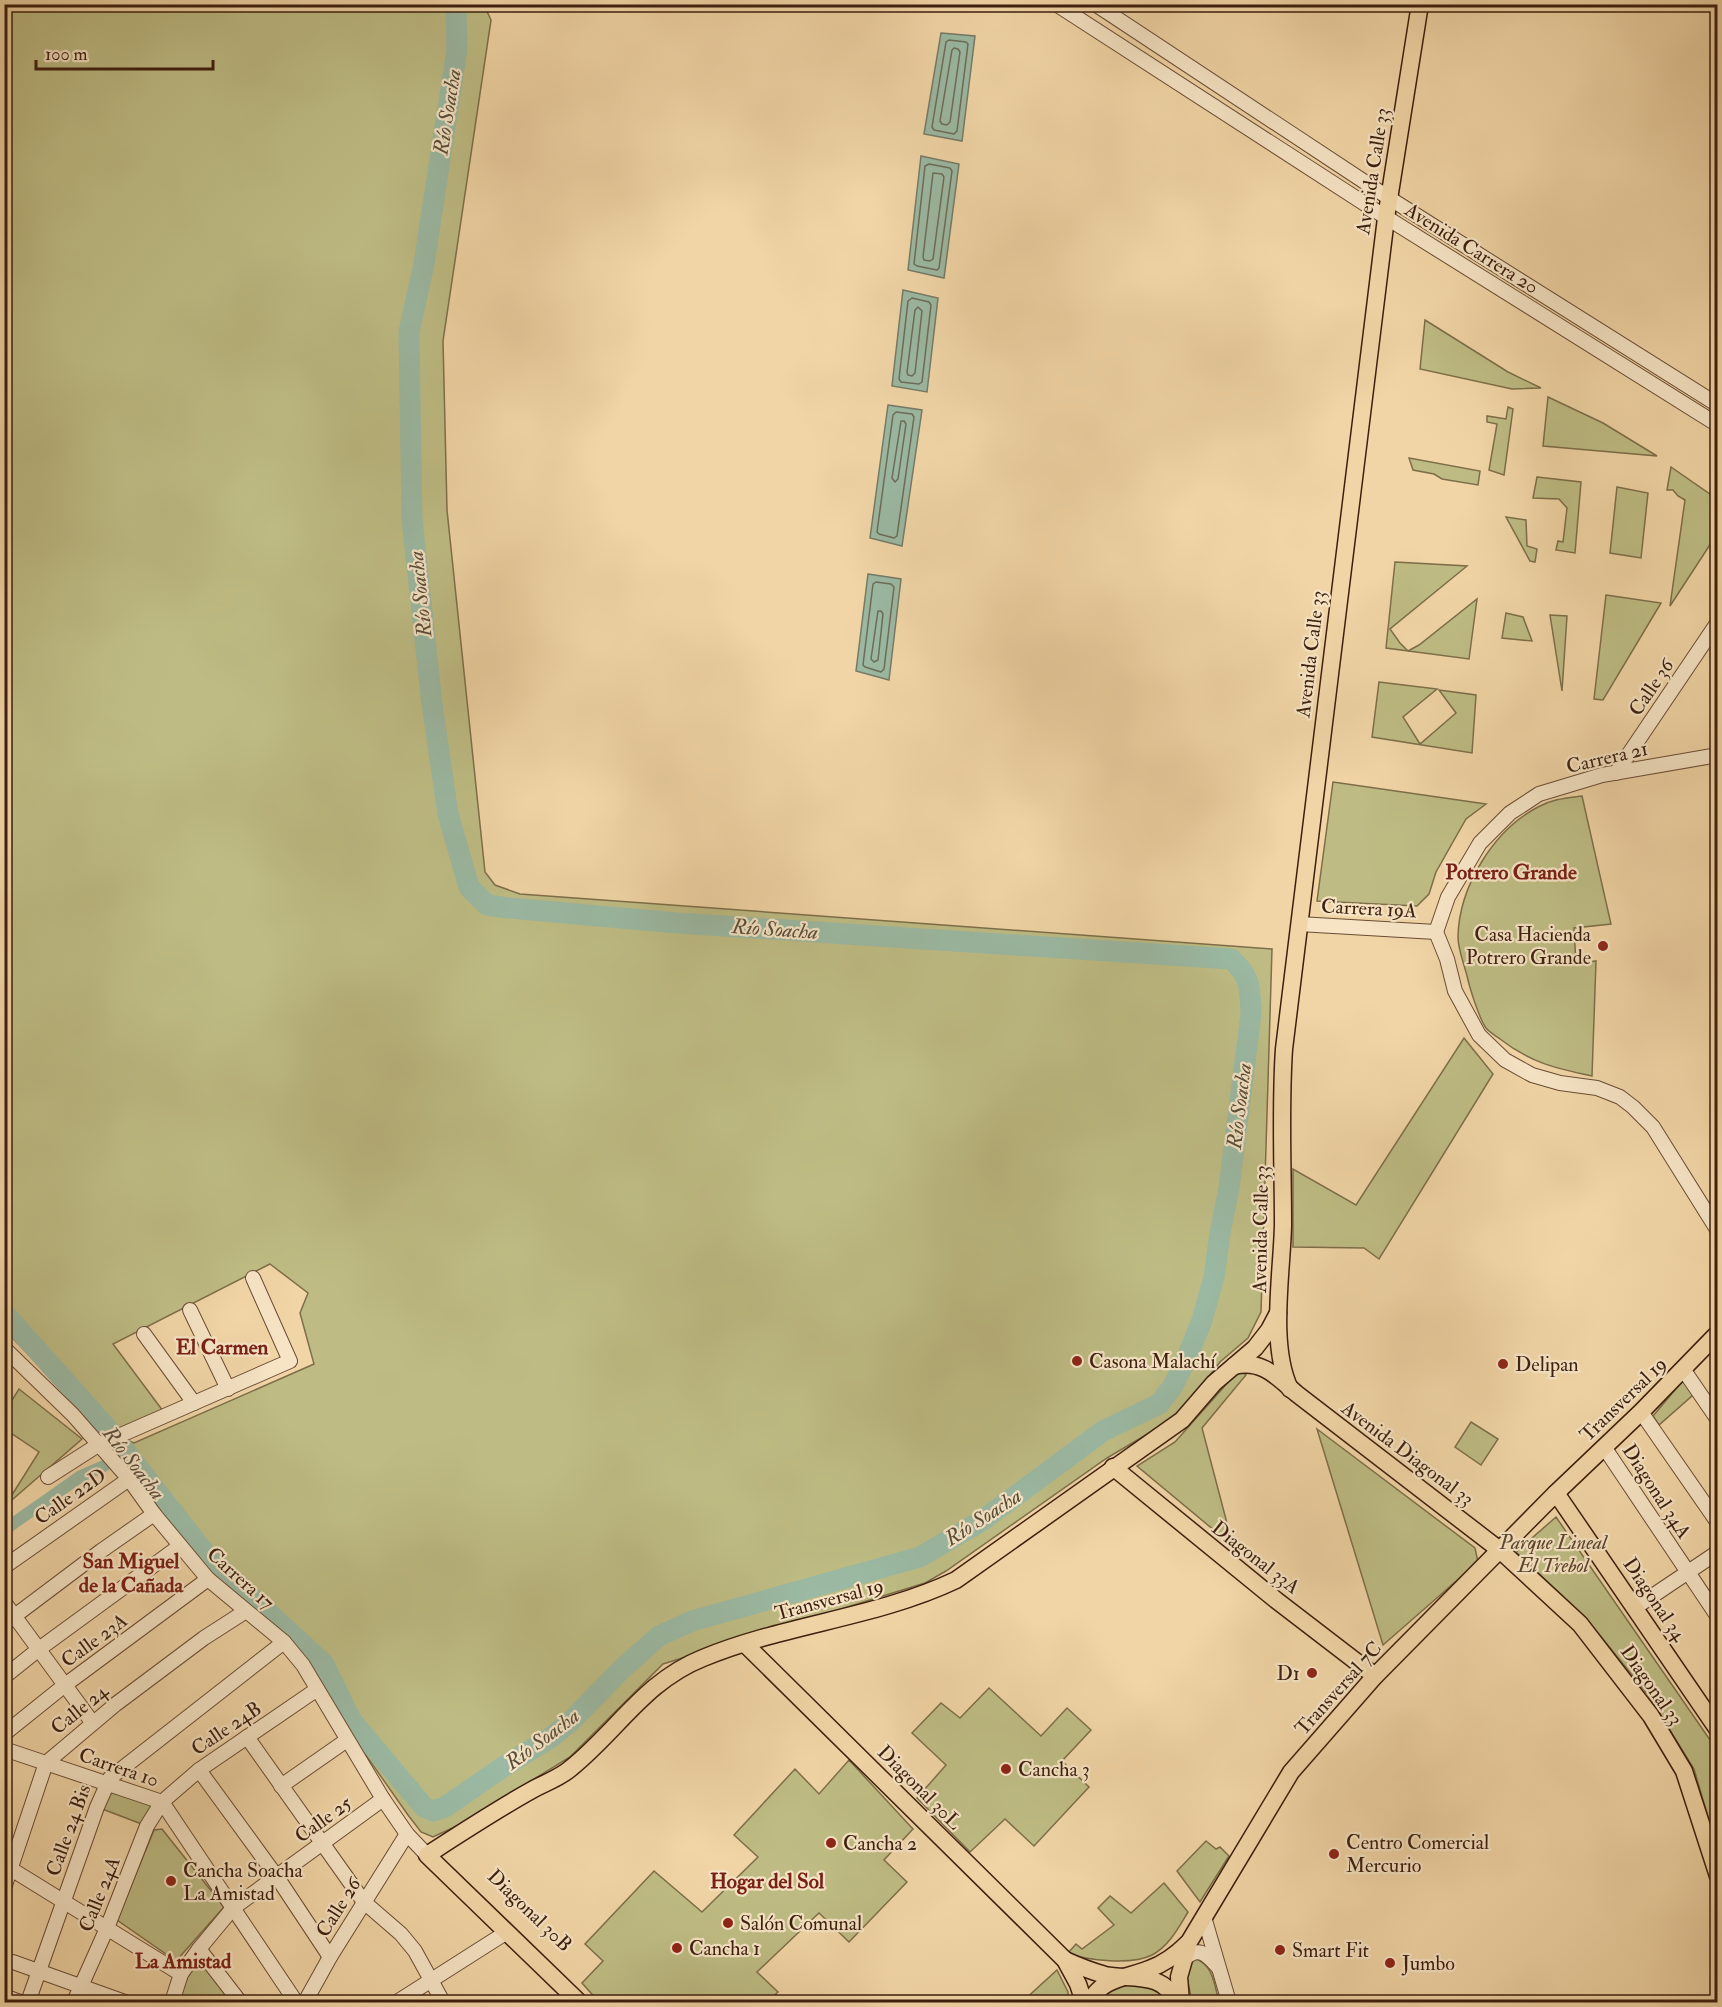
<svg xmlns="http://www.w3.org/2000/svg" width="1722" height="2007" viewBox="0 0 1722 2007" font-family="'IM FELL Double Pica',serif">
	<rect width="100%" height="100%" fill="#f1d5a6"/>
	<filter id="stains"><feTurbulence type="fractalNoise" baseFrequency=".00333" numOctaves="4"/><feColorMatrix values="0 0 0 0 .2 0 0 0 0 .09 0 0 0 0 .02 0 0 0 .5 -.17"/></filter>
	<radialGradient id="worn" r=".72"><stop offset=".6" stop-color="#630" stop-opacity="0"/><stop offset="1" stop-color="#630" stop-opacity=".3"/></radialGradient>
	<g fill="#bebc84" stroke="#7e6e49" stroke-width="1.5" fill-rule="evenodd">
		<path d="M 8,4 L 484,5 L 491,20 L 443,341 L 447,510 L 485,872 L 495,885 L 520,894 L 1272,949 L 1261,1312 L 1248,1338 L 1220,1362 L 1189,1403 L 1161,1426 L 1107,1458 L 946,1571 L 925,1583 L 663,1664 L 570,1757 L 461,1824 L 433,1837 L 421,1832 L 408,1815 L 337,1714 L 300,1651 L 206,1566 L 102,1432 L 5,1330 L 5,9 ZM 270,1264 L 308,1293 L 300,1313 L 314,1364 L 134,1443 L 127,1440 L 117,1430 L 163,1411 L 113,1344 Z"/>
		<polygon points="1425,320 1508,372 1541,388 1512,389 1420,369"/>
		<polygon points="1548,397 1603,423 1657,456 1543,446"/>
		<polygon points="1508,407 1513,409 1504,475 1489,470 1497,424 1487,422 1487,416 1506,419"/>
		<polygon points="1409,458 1480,471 1478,485 1442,479 1434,474 1413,470"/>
		<polygon points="1671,467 1717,499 1717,534 1670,606 1685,500 1678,496 1673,490 1667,490"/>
		<polygon points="1537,477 1581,482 1575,553 1556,550 1558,541 1563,542 1567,508 1559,499 1533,498"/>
		<polygon points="1617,487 1648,493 1641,558 1610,553"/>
		<polygon points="1506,517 1526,520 1527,546 1537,549 1535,562 1530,561"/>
		<polygon points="1395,562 1467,566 1390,629 1400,643 1408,651 1419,645 1477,599 1469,659 1386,648"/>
		<polygon points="1606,595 1661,603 1603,700 1594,699"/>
		<polygon points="1506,613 1523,617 1532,641 1502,638"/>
		<polygon points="1550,615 1567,616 1562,691"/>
		<polygon points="1379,682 1437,689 1403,717 1420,744 1456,713 1439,690 1476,695 1472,753 1372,737"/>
		<polygon points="1333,782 1486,804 1466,819 1436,872 1429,894 1417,906 1317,901"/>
		<path d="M 1582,796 L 1611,924 L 1574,928 L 1576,964 L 1596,961 L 1592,1076 C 1555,1068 1531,1063 1500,1039 C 1496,1036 1489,1032 1486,1028 C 1479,1018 1470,989 1467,976 C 1464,964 1458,949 1458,937 C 1459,886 1494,830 1538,807 C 1552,799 1567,798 1582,796 Z"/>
		<polygon points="1464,1038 1493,1074 1379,1259 1364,1248 1293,1247 1293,1169 1356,1205"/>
		<polygon points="1239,1370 1246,1375 1202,1428 1233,1546 1137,1466 1175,1442"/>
		<polygon points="1684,1379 1693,1395 1659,1425 1653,1416"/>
		<polygon points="19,1389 82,1439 5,1506 39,1452 5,1429 5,1411"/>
		<polygon points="1471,1422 1498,1439 1481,1465 1455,1447"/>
		<polygon points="1317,1429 1475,1548 1478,1562 1383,1645"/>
		<polygon points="1556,1517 1717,1750 1717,1848 1694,1769 1648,1695 1586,1618 1516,1552"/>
		<polygon points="989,1688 1041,1736 1067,1708 1091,1730 1062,1761 1089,1787 1034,1846 1005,1819 970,1852 917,1798 946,1765 912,1733 941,1703 960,1718"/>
		<polygon points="849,1760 913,1829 884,1860 907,1882 849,1942 819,1913 757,1972 778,1992 767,2002 599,2002 582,1983 603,1961 585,1944 654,1871 702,1912 758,1857 734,1835 795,1769 819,1794"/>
		<polygon points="106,1783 162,1802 147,1826 97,1807"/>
		<polygon points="162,1829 224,1907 176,1961 117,1920 154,1830"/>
		<polygon points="1206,1841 1216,1849 1220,1847 1229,1856 1200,1902 1177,1871"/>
		<path d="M 1164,1883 L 1188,1912 C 1179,1927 1169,1946 1152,1955 C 1133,1965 1087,1961 1068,1953 L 1076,1944 L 1082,1949 L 1114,1925 L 1098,1908 L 1110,1896 L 1131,1913 Z"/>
		<polygon points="198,1958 231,2001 231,2002 177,2002 186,1975"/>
		<path d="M 1194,1958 C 1214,1965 1214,1984 1219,2002 L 1192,2002 L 1187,1978 L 1188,1964 Z"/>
		<polygon points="1057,1970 1068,1992 1068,2002 1022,2002"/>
		<path d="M 1128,1983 C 1146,1986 1156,1988 1168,2002 L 1098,2002 L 1107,1992 Z"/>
	</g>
	<g fill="#9bb9a3" stroke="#757b67" stroke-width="1.5">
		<polygon points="941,33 975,36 962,141 924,134"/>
		<polygon points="921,156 959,164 944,278 908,270"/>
		<polygon points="903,290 938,298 927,392 892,386"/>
		<polygon points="888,405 922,410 902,546 870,538"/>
		<polygon points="868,574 901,579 889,680 856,671"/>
	</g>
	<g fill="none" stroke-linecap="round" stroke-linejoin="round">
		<g stroke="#6c6c58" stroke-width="1.5">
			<polygon points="949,40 966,42 968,44 957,131 954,134 934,130 932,127 946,42"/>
			<polygon points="954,48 958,49 960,52 950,122 947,125 942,124 940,121 952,50"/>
			<polygon points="929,164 950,168 952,171 939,268 937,270 917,266 914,264 925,166"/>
			<polygon points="933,173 942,174 944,177 933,259 930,261 924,260 923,257"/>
			<polygon points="912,298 929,302 931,305 922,382 919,384 901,382 899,379 908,301"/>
			<polygon points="918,307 922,311 915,373 912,376 908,375 907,372 915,310"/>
			<polygon points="896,412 912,414 914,417 897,536 894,538 879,534 877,532 893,415"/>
			<polygon points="901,421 904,421 906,424 898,479 895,482 892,478"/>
			<polygon points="876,582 891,584 894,587 884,669 881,672 865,667 863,665 873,584"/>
			<polygon points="878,611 881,611 883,614 878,660 874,662 871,659"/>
		</g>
		<polyline stroke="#9bb9a3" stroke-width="12" points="4,1530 81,1476 104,1466"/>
		<path stroke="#9bb9a3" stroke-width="21" d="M 4,1313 L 107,1428 L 208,1557 L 324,1664 L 351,1720 L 424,1807 L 433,1811 L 445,1807 L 503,1767 L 553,1736 L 571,1721 L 623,1668 L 659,1636 L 692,1621 L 920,1557 L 983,1520 L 1103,1431 L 1159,1404 L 1173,1386 L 1188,1355 L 1202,1320 L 1214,1277 L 1220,1233 L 1229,1188 L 1251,1014 C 1250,988 1251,977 1231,959 L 677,923 L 508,908 L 487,905 L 469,887 L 448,814 L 432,704 L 412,519 L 409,332 L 424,264 L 457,49 L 456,13 L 453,4"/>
		<g stroke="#6a4c34" stroke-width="16">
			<g id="minor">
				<polyline points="1056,4 1376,211 1718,425"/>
				<polyline points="1095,4 1389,198 1718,405"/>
				<polyline points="1616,773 1718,622"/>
				<polyline points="1299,924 1436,932"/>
				<polyline points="1436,932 1447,959 1455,991 1479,1035 1505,1060 1532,1075 1560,1083 1597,1088 1620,1097 1633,1107 1653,1127 1718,1231"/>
				<polyline points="1436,932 1448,897 1480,843 1510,813 1539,794 1602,775 1718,755"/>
				<polyline points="190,1310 228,1389"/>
				<polyline points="144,1334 194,1403"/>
				<polyline points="4,1348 73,1415 129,1479 154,1514 208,1579 284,1642 303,1665 383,1799 407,1834 427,1855"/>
				<polyline points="1683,1369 1718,1420"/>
				<polyline points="1641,1412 1718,1523"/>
				<polyline points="1604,1447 1718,1617"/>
				<polyline points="48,1477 98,1445 290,1361 253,1278"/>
				<polyline points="4,1567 129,1479"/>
				<polyline points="4,1602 92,1722"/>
				<polyline points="1636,1607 1718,1552"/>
				<polyline points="4,1624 101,1551 154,1514"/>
				<polyline points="4,1677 39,1649 180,1546"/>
				<polyline points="4,1734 65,1685 208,1579"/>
				<polyline points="247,1737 364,1902 401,1934 415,1951 443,2002"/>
				<polyline points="4,1749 162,1802 296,2002"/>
				<polyline points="199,1770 277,1877 330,1957"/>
				<polyline points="281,1786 347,1740"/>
				<polyline points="11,1869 181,1974"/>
				<polyline points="4,1888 46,1763 116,1704 204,1638 246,1611"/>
				<polyline points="1204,1917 1229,2002"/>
				<polyline points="199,1949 240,2002"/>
				<path d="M 1183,1960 C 1199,1945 1206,1954 1218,1967"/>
				<polyline points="13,1962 125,2002"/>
				<polyline points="4,1996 20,2002"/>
				<polyline points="28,2002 97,1807 110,1778 284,1642"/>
				<polyline points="74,2002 107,1928 147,1826 162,1802 199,1770 316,1690"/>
				<polyline points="172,2002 181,1974 199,1949 233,1908 383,1799"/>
				<polyline points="305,2002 330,1957 407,1834"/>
				<polyline points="397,2002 507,1932"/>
			</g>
		</g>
		<g stroke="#3d1f0e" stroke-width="19">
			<g id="major">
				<path d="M 1234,1366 C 1262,1359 1277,1377 1297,1394 L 1501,1551 L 1580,1624 L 1651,1716 L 1684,1771 L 1718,1876"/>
				<path d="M 1290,1389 C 1269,1345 1282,1273 1283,1225 C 1283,1166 1280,1108 1284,1049 L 1386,218 L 1420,4"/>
				<polyline points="1113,1467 1276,1600 1375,1676"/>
				<polyline points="1556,1493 1718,1730"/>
				<polyline points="745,1644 1065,1960 1078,1984 1084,2002"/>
				<path d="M 1065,1960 C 1078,1966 1091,1971 1105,1975 C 1130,1980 1165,1971 1175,2002"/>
				<path d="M 579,2002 L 427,1855 C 461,1833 496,1810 532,1790 C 544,1783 560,1778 571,1768 C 618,1730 645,1681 703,1658 C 785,1624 876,1618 956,1580 L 1182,1420 L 1214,1383 L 1255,1348 L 1269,1330 L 1278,1313"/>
				<path d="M 1090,2002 C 1101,1978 1127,1978 1149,1969 C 1164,1964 1177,1954 1188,1943"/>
				<polyline points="1181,2002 1179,1977 1189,1942 1291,1772 1375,1676 1556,1493 1641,1412 1718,1333"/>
			</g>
		</g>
		<use href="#minor" stroke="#f6e4c5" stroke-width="14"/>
		<use href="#major" stroke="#f1d5a6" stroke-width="16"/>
	</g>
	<g fill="#8f2418" stroke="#f6e4c5" stroke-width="2">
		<circle cx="1603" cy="946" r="6"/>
		<circle cx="1077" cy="1361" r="6"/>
		<circle cx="1503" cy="1364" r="6"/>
		<circle cx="1312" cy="1673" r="6"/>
		<circle cx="1006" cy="1769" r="6"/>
		<circle cx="831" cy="1843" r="6"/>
		<circle cx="1334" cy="1854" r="6"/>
		<circle cx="171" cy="1881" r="6"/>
		<circle cx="728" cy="1923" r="6"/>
		<circle cx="677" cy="1948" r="6"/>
		<circle cx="1280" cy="1950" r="6"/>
		<circle cx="1390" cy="1963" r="6"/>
	</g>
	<g text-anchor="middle" stroke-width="4.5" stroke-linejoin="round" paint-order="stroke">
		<g font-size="20" fill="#3d1f0e" stroke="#f6e4c5">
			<text transform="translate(1372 171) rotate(-81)" y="7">Avenida Calle 33</text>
			<text transform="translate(1472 248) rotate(32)" y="7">Avenida Carrera 20</text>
			<text transform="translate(1310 654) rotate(-83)" y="7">Avenida Calle 33</text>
			<text transform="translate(1651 687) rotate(-56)" y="7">Calle 36</text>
			<text transform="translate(1607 757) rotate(-13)" y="7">Carrera 21</text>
			<text transform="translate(1369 908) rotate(3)" y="7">Carrera 19A</text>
			<text transform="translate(1260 1229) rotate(-89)" y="7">Avenida Calle 33</text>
			<text transform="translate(1623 1399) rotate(-44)" y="7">Transversal 19</text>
			<text transform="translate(1408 1453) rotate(37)" y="7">Avenida Diagonal 33</text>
			<text transform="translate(1657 1491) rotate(57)" y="7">Diagonal 34A</text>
			<text transform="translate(70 1496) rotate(-35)" y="7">Calle 22D</text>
			<text transform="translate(1256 1557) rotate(38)" y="7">Diagonal 33A</text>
			<text transform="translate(241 1578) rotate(42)" y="7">Carrera 17</text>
			<text transform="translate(829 1599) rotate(-15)" y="7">Transversal 19</text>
			<text transform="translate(1655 1599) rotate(56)" y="7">Diagonal 34</text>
			<text transform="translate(94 1640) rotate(-36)" y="7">Calle 23A</text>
			<text transform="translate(1652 1685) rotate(55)" y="7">Diagonal 33</text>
			<text transform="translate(1338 1688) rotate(-48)" y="7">Transversal 7C</text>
			<text transform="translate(79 1709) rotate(-39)" y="7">Calle 24</text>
			<text transform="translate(226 1728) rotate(-34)" y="7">Calle 24B</text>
			<text transform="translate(119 1767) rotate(19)" y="7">Carrera 10</text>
			<text transform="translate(920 1787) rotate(45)" y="7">Diagonal 30L</text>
			<text transform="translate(323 1819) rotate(-36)" y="7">Calle 25</text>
			<text transform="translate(68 1830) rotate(-70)" y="7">Calle 24 Bis</text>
			<text transform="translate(99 1894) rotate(-68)" y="7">Calle 24A</text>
			<text transform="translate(338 1907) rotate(-58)" y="7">Calle 26</text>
			<text transform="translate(530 1910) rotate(44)" y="7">Diagonal 30B</text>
		</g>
		<g font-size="20" fill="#3d1f0e" stroke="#f6e4c5" text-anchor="start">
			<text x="1591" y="941" text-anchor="end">Casa Hacienda<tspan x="1591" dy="23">Potrero Grande</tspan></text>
			<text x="1089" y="1368">Casona Malachí</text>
			<text x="1515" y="1371">Delipan</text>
			<text x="1300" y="1680" text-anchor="end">D1</text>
			<text x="1018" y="1776">Cancha 3</text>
			<text x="1346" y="1849">Centro Comercial<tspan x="1346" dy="23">Mercurio</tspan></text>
			<text x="843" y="1850">Cancha 2</text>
			<text x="183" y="1877">Cancha Soacha<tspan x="183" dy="23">La Amistad</tspan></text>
			<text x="740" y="1930">Salón Comunal</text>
			<text x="689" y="1955">Cancha 1</text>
			<text x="1292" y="1957">Smart Fit</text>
			<text x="1402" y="1970">Jumbo</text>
		</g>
		<g font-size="20" font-style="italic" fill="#5d462c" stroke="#f6e4c5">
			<text x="1553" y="1549">Parque Lineal<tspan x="1553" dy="23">El Trebol</tspan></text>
		</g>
		<g font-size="21" font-style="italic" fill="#594d3b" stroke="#f6e4c5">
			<text transform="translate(447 112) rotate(-81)" y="7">Río Soacha</text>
			<text transform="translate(420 594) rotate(-96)" y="7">Río Soacha</text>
			<text transform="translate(775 929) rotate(4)" y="7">Río Soacha</text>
			<text transform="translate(1239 1106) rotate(-83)" y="7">Río Soacha</text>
			<text transform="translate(134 1463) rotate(52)" y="7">Río Soacha</text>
			<text transform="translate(983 1517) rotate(-33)" y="7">Río Soacha</text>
			<text transform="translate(542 1739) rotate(-37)" y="7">Río Soacha</text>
		</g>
		<g font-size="21" font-weight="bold" fill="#7a1f14" stroke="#f6e4c5">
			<text x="1511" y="879">Potrero Grande</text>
			<text x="222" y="1354">El Carmen</text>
			<text x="131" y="1568">San Miguel<tspan x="131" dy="24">de la Cañada</tspan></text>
			<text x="767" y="1888">Hogar del Sol</text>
			<text x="183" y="1968">La Amistad</text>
		</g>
	</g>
	<rect width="1722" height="2007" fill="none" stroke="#f1d5a6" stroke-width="24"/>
	<rect x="6" y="6" width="1710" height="1995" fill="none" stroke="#3d1f0e" stroke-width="3"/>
	<rect x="12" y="12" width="1698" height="1983" fill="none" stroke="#3d1f0e" stroke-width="1.5"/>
	<path d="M36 60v9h177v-9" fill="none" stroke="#3d1f0e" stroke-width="3"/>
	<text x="45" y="60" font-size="18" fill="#3d1f0e" stroke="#f6e4c5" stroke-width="4.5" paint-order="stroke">100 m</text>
	<rect width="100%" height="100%" filter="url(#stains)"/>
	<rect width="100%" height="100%" fill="url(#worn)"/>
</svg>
